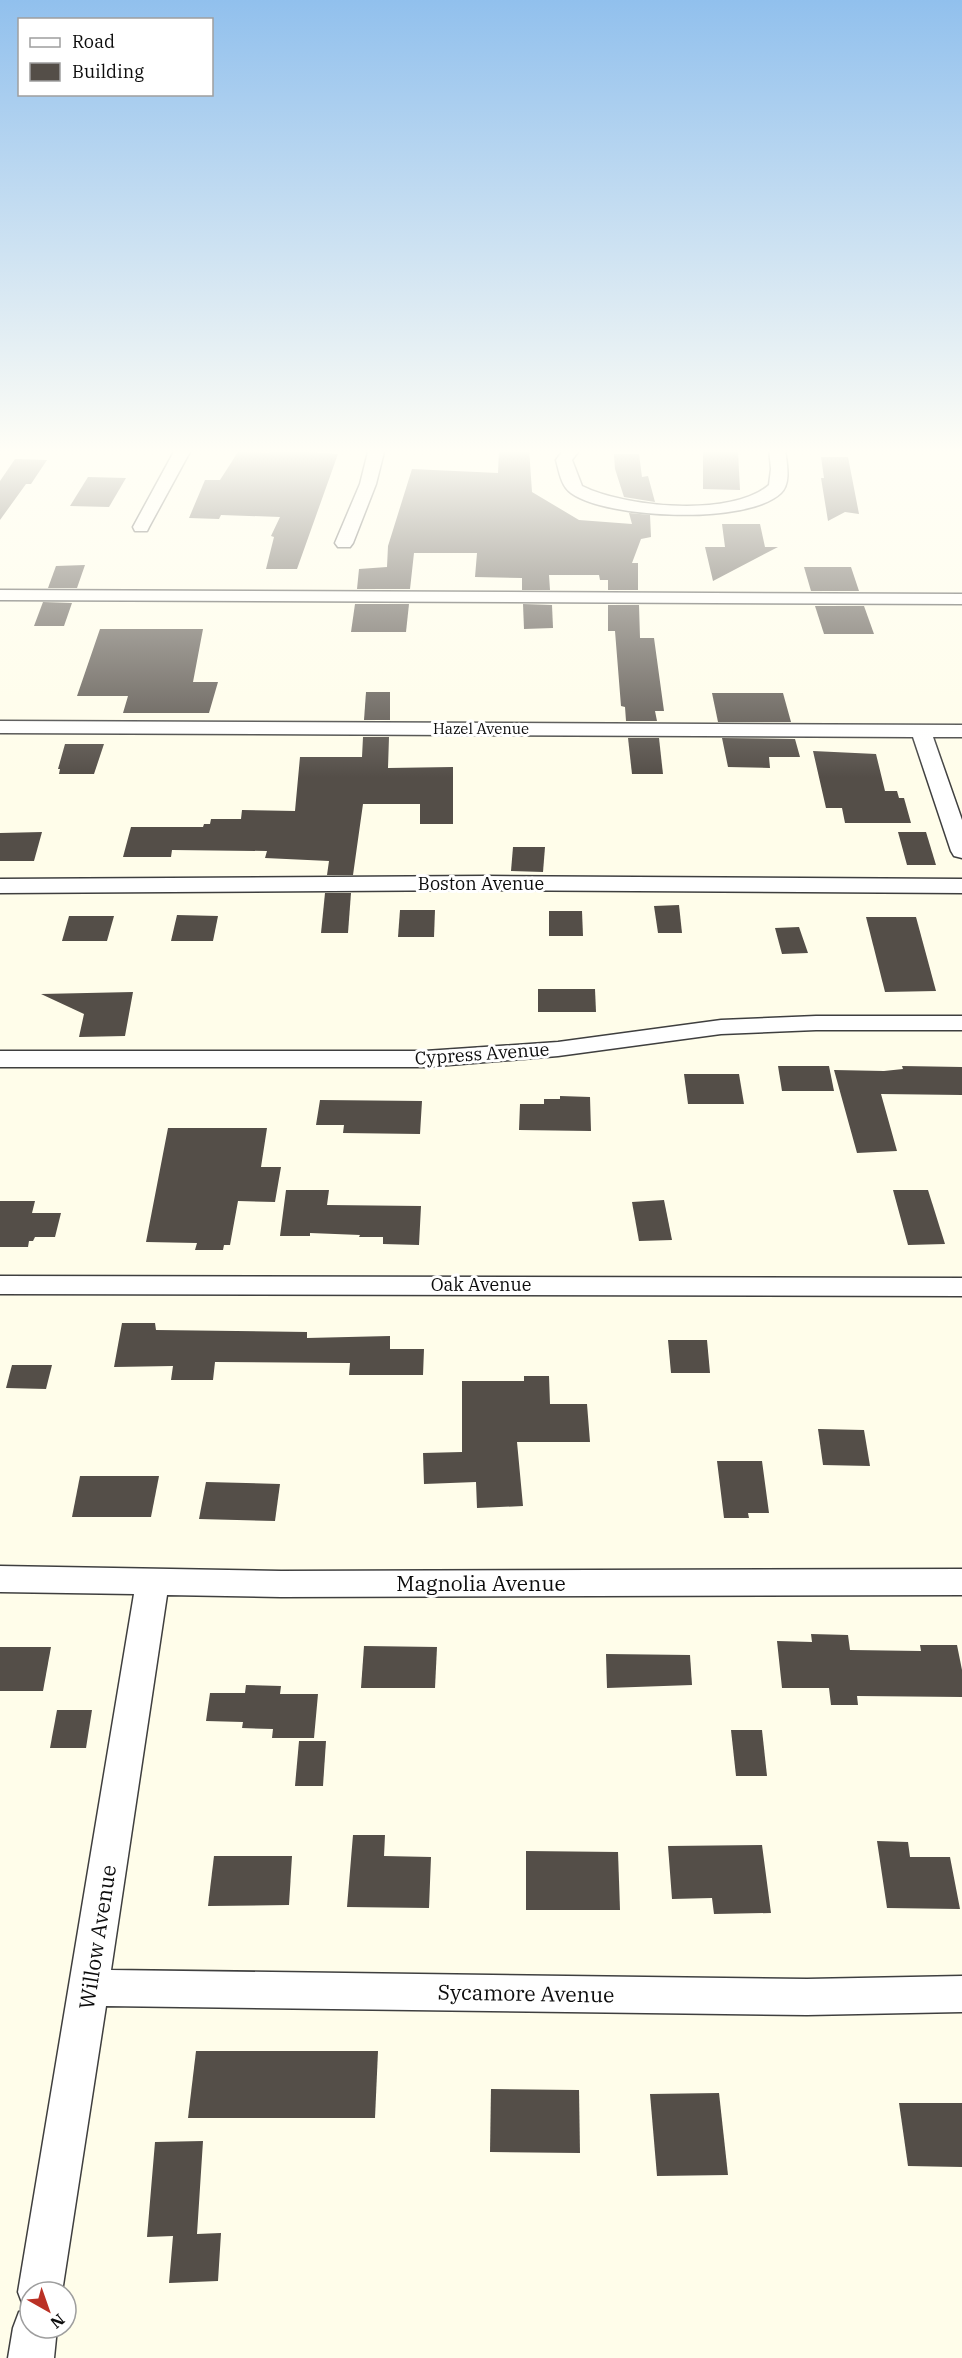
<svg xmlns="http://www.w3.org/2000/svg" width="962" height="2358" viewBox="0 0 962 2358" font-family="'IBM Plex Serif',serif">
	<rect width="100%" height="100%" fill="#fffdea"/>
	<g fill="#544e48">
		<polygon points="504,448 529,448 532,492 579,520 632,524 629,513 650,515 651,537 641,539 632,563 638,563 638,590 608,590 608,580 600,580 599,575 549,575 550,590 522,590 522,578 475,577 477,553 414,553 410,589 357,589 359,569 387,567 388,546 412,469 498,473 499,451 504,451"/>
		<polygon points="270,450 338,454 297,569 266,569 274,537 271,536 280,517 221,515 219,519 189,518 205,480 220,480 238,452 269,453"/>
		<polygon points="703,451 738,452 740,490 703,489"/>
		<polygon points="614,454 639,454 642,477 648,476 655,502 624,497 615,469"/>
		<polygon points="821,457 848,457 859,514 845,512 828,521 821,478 824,478"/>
		<polygon points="15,459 47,460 31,484 26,484 0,520 0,481"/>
		<polygon points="88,477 126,478 109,507 70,506"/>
		<polygon points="722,524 760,524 765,547 778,547 713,581 705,547 725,547"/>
		<polygon points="85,565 77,588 48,588 56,566"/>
		<polygon points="804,567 851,567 859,591 811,591"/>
		<polygon points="43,602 72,603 64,626 34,626"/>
		<polygon points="355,604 409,604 406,632 351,632"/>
		<polygon points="523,604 552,605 553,628 524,629"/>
		<polygon points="608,605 639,605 640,638 654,638 664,711 655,711 657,721 626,721 625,707 621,706 615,631 608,631"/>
		<polygon points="815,606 864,606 874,634 824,634"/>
		<polygon points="100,629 203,629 193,682 218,682 209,713 123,713 128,696 77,696"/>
		<polygon points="366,692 390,692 390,720 364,720"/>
		<polygon points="712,693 783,693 791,722 718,722"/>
		<polygon points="363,737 389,737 388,768 453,767 453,824 420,824 420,804 363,804 353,875 327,875 329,861 265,858 267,851 172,850 171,857 123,857 131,827 203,827 204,824 210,824 211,819 241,819 242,810 295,811 300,757 362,757"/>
		<polygon points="628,738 659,738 663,774 632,774"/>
		<polygon points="722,738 795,739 800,757 769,757 770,768 728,767"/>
		<polygon points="65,744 104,744 94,774 59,774 60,769 58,769"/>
		<polygon points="813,751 876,754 885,791 897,791 899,798 904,798 911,823 845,823 842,808 826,808"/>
		<polygon points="42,832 34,861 0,861 0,833"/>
		<polygon points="898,832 926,832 936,865 907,865"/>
		<polygon points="513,847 545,847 543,872 511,871"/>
		<polygon points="325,893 351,893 348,933 321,933"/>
		<polygon points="679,905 682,933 658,933 654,906"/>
		<polygon points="400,910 435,910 434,937 398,937"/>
		<polygon points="549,911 582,911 583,936 549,936"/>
		<polygon points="177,915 218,916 213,941 171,941"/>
		<polygon points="69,916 114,916 107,941 62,941"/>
		<polygon points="866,917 916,917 936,991 885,992"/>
		<polygon points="799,927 808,953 782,954 775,928"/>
		<polygon points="538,989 595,989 596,1012 538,1012"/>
		<polygon points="133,992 125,1036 79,1037 84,1014 41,994"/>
		<polygon points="778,1066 829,1066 834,1091 782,1091"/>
		<polygon points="902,1066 962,1067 962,1095 881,1094 897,1151 857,1153 834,1070 884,1071 903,1069"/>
		<polygon points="684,1074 739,1074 744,1104 688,1104"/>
		<polygon points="560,1096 590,1097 591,1131 519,1130 520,1104 544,1104 544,1099 560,1099"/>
		<polygon points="320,1100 422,1101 420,1134 343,1133 344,1125 316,1125"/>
		<polygon points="168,1128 267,1128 261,1167 281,1167 275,1202 238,1201 230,1245 224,1245 223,1250 195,1250 197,1243 146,1242"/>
		<polygon points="286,1190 329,1190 327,1205 421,1206 419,1245 383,1244 383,1237 359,1237 360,1235 310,1233 310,1236 280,1236"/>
		<polygon points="893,1190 928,1190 945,1244 908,1245"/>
		<polygon points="664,1200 672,1240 639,1241 632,1202"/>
		<polygon points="0,1201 35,1201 32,1213 61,1213 55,1237 35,1237 33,1241 29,1241 28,1247 0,1247"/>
		<polygon points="122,1323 155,1323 156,1330 307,1332 307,1338 390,1336 390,1349 424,1349 423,1375 349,1375 350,1363 215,1362 213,1380 171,1380 173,1366 114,1367"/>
		<polygon points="668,1340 707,1340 710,1373 671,1373"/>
		<polygon points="12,1365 52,1365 46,1389 6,1388"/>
		<polygon points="524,1376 549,1376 550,1404 587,1404 590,1442 517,1442 523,1506 477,1508 476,1482 424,1484 423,1453 462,1452 462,1381 524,1381"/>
		<polygon points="818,1429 864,1430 870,1466 823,1465"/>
		<polygon points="717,1461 762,1461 769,1513 748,1513 749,1518 724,1518"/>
		<polygon points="80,1476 159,1476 151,1517 72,1517"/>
		<polygon points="206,1482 280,1484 275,1521 199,1519"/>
		<polygon points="811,1634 848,1635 850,1650 921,1651 920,1645 957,1645 962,1670 962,1697 857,1696 858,1705 831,1705 829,1688 782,1688 777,1641 812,1642"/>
		<polygon points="364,1646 437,1647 435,1688 361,1688"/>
		<polygon points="0,1647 51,1647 43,1691 0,1691"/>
		<polygon points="606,1654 690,1655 692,1685 607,1688"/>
		<polygon points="246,1685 281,1686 280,1694 318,1694 314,1738 272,1738 273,1729 242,1728 243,1722 206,1721 210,1693 245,1693"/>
		<polygon points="57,1710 92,1710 86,1748 50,1748"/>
		<polygon points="731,1730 762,1730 767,1776 736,1776"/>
		<polygon points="299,1741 326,1741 323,1786 295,1786"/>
		<polygon points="353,1835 385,1835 384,1856 431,1857 429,1908 347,1907"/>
		<polygon points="877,1841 908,1842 910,1857 950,1857 960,1909 887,1908"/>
		<polygon points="762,1845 771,1913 714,1914 712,1898 672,1899 668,1846"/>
		<polygon points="526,1851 618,1852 620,1910 526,1910"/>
		<polygon points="214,1856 292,1856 289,1905 208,1906"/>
		<polygon points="196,2051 378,2051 375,2118 188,2118"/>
		<polygon points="491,2089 579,2090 580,2153 490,2152"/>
		<polygon points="719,2093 728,2175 657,2176 650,2094"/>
		<polygon points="899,2103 962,2103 962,2167 908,2166"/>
		<polygon points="203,2141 197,2234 221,2233 218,2281 169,2283 173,2236 147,2237 155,2142"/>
	</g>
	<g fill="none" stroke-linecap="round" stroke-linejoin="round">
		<g stroke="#3f3f3f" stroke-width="3">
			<g id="street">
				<polygon points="176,448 192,448 149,527 147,531 135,531 133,527"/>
				<polygon points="369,448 385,448 376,484 353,543 350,547 338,547 335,543 360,484"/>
				<path d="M 565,448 L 581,448 L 572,460 L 582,486 C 624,507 731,518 769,485 L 771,469 L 769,448 L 785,448 C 786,461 792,482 781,493 C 748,525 607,519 571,493 C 561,486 559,471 556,460 Z"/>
				<polygon points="0,590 962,594 962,604 0,600"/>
				<polygon points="0,721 962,725 962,737 933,737 962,820 962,858 954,856 951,851 913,737 0,733"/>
				<polygon points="486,876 962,879 962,893 486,890 0,893 0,879"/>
				<polygon points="816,1016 962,1016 962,1030 816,1030 721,1034 558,1056 425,1067 0,1067 0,1051 425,1051 558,1042 721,1020"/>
				<polygon points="0,1276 962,1278 962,1296 0,1294"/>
				<polygon points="0,1566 281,1571 962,1569 962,1595 281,1597 167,1595 111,1970 807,1979 962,1976 962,2012 807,2015 106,2006 62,2292 30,2292 30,2328 57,2328 54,2358 8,2358 13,2328 19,2312 27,2309 24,2308 18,2292 134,1594 0,1592"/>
			</g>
		</g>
		<use href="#street" fill="#fff" fill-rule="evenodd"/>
	</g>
	<linearGradient id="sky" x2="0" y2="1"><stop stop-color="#91c0ed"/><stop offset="0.58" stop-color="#fffef6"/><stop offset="1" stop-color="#fffef6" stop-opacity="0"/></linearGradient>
	<rect width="962" height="778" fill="url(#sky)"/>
	<g text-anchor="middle" stroke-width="6" stroke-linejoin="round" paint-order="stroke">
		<g font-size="15" fill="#0c0c0c" stroke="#fff">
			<text x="481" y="734">Hazel Avenue</text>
		</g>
		<g font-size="18" fill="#0c0c0c" stroke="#fff">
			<text x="481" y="890">Boston Avenue</text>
			<text transform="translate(482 1054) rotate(-4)" y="6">Cypress Avenue</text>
			<text x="481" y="1291">Oak Avenue</text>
		</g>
		<g font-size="21" fill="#0c0c0c" stroke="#fff">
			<text x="481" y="1591">Magnolia Avenue</text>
			<text transform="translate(98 1937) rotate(-81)" y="7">Willow Avenue</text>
			<text transform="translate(526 1994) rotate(1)" y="7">Sycamore Avenue</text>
		</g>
	</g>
	<rect x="18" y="18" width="195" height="78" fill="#ffffff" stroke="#9e9e9e" stroke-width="1.5"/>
	<rect x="30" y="38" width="30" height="9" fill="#ffffff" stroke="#9e9e9e" stroke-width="1.5"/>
	<text x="72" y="48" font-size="18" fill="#0c0c0c">Road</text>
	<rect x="30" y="63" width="30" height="18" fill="#544e48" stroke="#9e9e9e" stroke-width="1.5"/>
	<text x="72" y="78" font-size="18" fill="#0c0c0c">Building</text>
	<g transform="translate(48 2310) rotate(140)"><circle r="28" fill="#ffffff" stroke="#9e9e9e" stroke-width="1.5"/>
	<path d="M0-4.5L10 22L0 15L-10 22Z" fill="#ba3125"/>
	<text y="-9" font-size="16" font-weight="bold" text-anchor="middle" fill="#0c0c0c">N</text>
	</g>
</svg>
